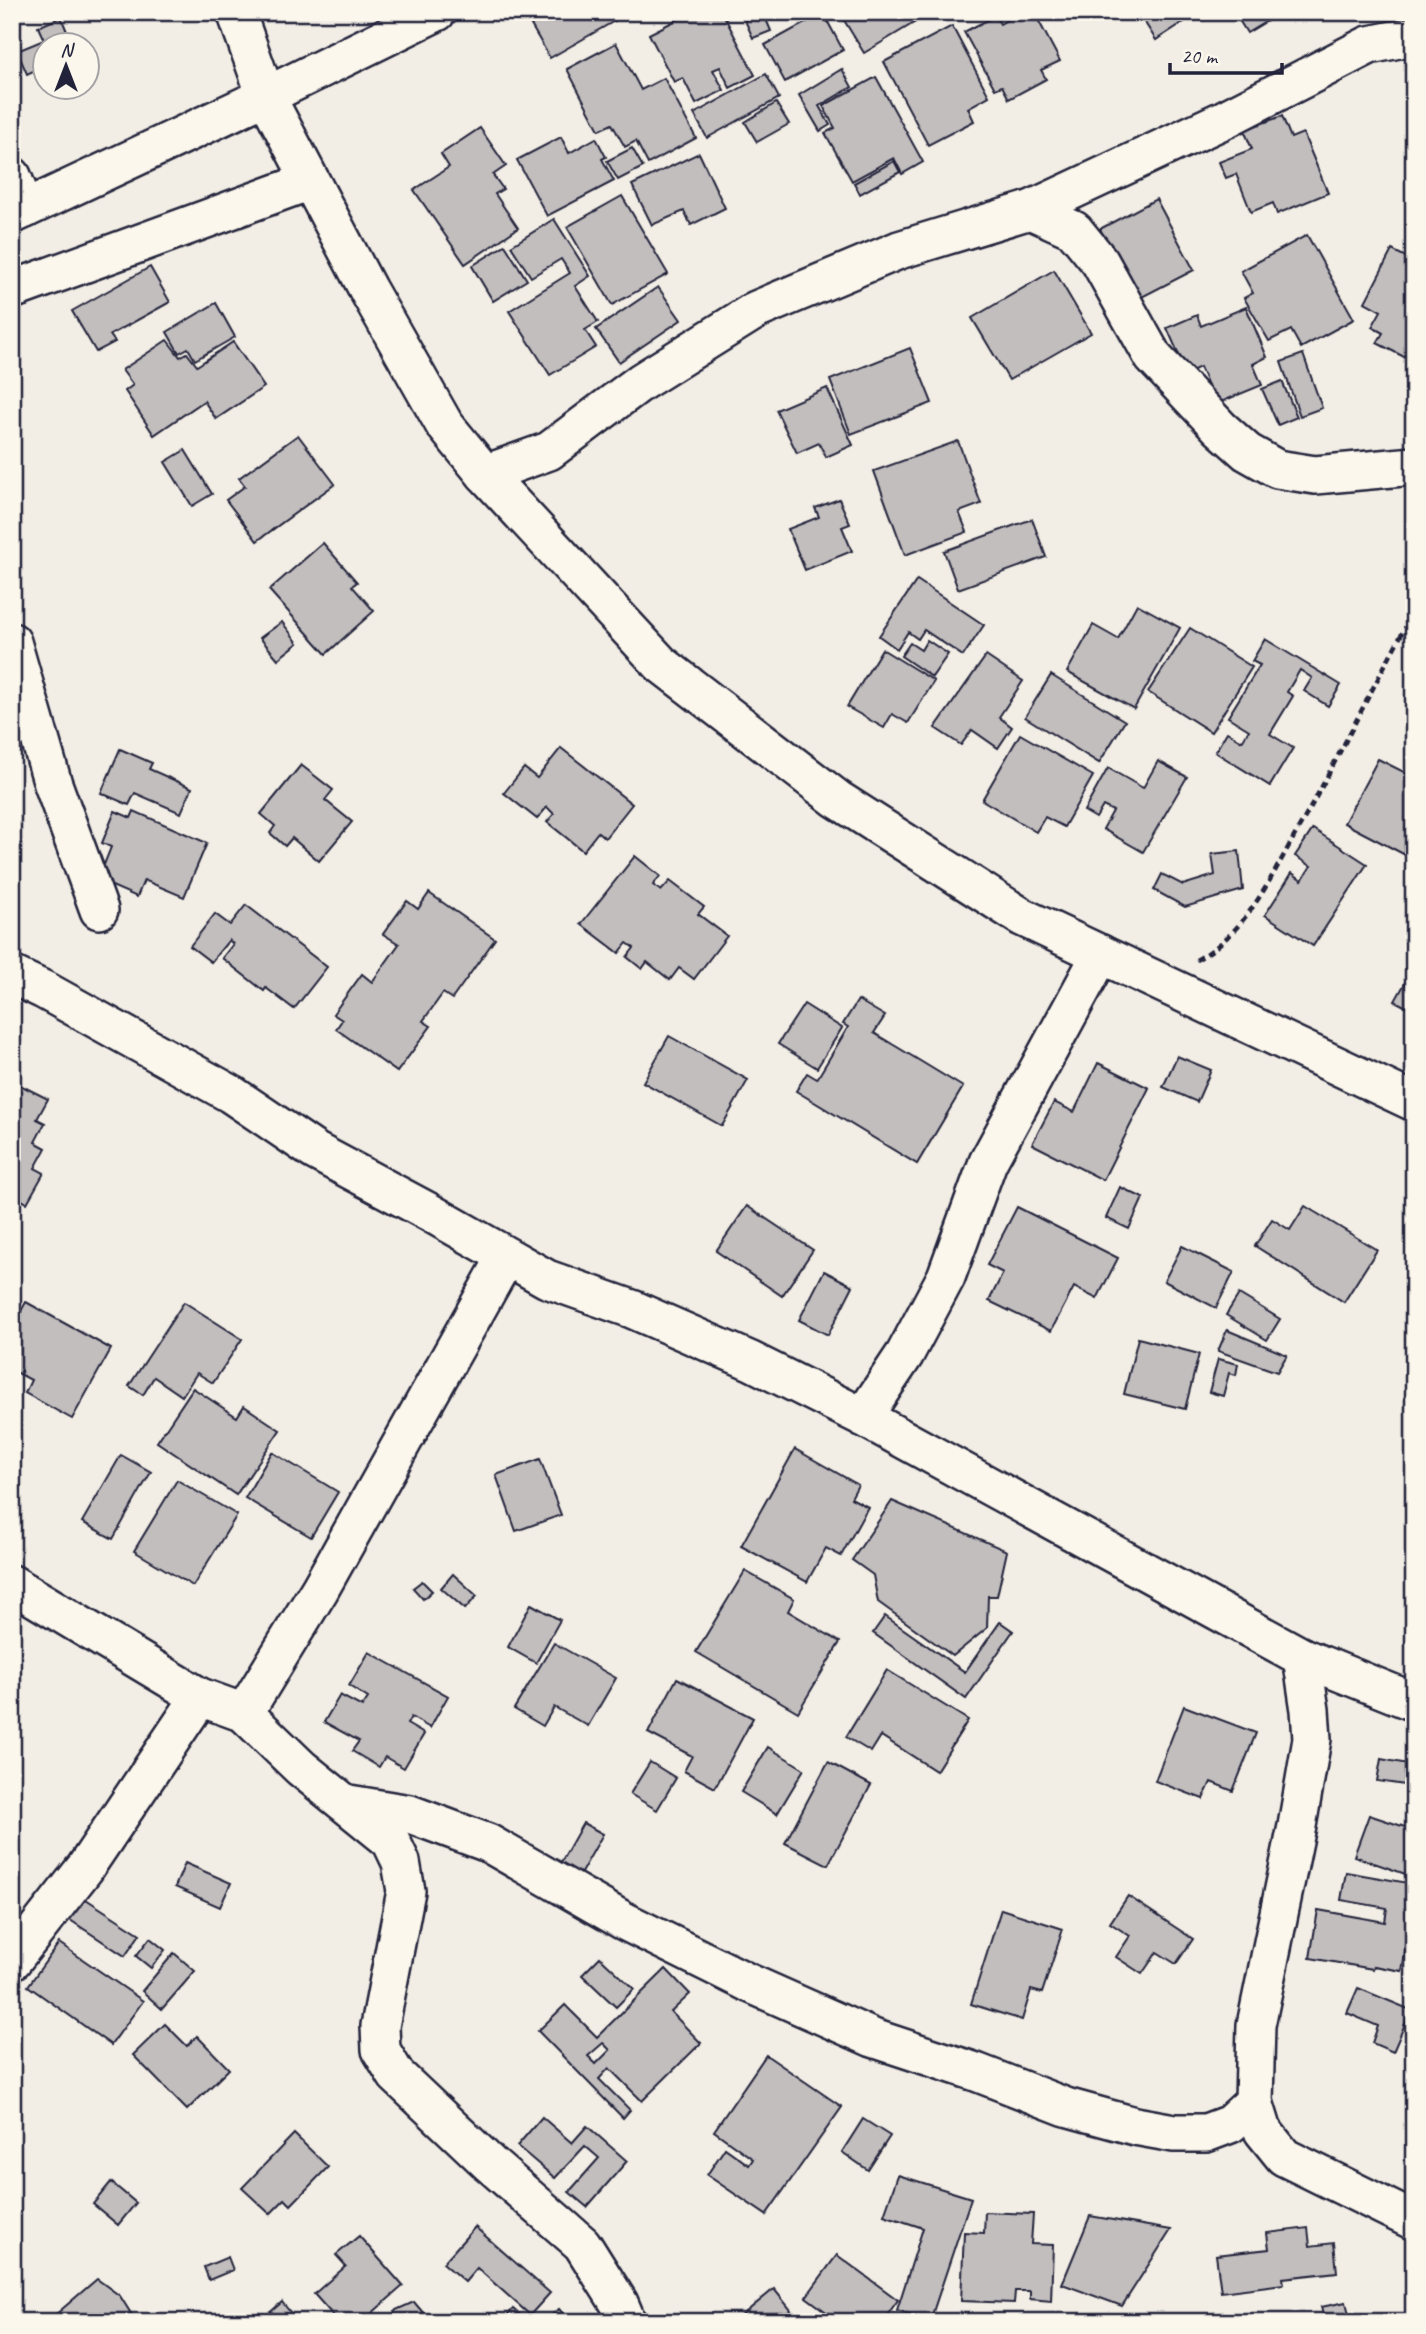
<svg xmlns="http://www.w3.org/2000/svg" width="1426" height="2334" viewBox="0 0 1426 2334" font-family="Caveat,sans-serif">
	<rect width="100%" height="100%" fill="#f2eee5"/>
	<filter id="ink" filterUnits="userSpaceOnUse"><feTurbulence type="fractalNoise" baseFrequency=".0143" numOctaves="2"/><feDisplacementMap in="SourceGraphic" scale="14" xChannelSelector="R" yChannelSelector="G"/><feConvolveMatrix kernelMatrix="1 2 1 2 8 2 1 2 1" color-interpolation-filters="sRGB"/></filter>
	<g filter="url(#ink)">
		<g fill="#c2bebe" stroke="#22223b" stroke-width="2" fill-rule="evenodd">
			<polygon points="554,12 630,12 550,58 531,25"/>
			<polygon points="692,12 722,12 755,75 730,88 720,67 713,70 724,90 696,104 683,78 674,82 649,34"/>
			<polygon points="746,12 763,12 771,31 753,38 742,14"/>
			<polygon points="839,12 926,12 927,15 864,53"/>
			<polygon points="1010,12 1034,12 1060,61 1041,70 1046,79 1009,99 1002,86 995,89 964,32 995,16 1000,24 1012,17"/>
			<polygon points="1138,12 1199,12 1156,40"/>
			<polygon points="1234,12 1282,12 1247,33"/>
			<polygon points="823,13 843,50 785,82 765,45"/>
			<polygon points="61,17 73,46 46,46 46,65 27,74 17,51 44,40 38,27"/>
			<polygon points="952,26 989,96 968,108 974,121 928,145 884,62"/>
			<polygon points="616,43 641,90 664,78 696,138 648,164 636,141 625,147 612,124 599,130 567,69"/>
			<polygon points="842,69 852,87 819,106 830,125 820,131 799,95"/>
			<polygon points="766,74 779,98 707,138 694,114"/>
			<polygon points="876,77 923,162 902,174 894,158 852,181 825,133 835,128 823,106"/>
			<polygon points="776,103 789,124 757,142 745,122"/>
			<polygon points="1282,116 1291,138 1303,133 1328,193 1277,214 1273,203 1251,212 1236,174 1226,178 1219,162 1252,149 1244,130"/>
			<polygon points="480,128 506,166 493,175 503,189 495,194 518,228 465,264 414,190 449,167 441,154"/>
			<polygon points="561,137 569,153 596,138 606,157 602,159 614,181 547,216 517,160"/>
			<polygon points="632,148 643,167 618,180 607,161"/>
			<polygon points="699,153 725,208 691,225 684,211 652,225 632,185"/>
			<polygon points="894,161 900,172 860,194 854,183"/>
			<polygon points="622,196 668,274 612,305 567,227"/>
			<polygon points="1156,199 1194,270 1138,299 1100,229"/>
			<polygon points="554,219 590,276 575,286 598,322 585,330 596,347 550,375 509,311 570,273 561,259 531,277 511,246"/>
			<polygon points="1307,235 1354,319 1301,348 1291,330 1269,341 1244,298 1253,293 1241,271"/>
			<polygon points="505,245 527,280 493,301 472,266"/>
			<polygon points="1392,250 1414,261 1414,362 1377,343 1383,333 1372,327 1381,311 1365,302"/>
			<polygon points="150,267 170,302 110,335 115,342 96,352 72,311"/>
			<polygon points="1054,270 1091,333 1009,380 972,318"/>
			<polygon points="658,287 681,320 619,362 596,329"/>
			<polygon points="216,303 235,337 195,360 188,348 179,353 167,332"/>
			<polygon points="1246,307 1267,357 1253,364 1262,385 1216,404 1200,367 1187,373 1167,328 1197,315 1201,326"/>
			<polygon points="167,340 180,357 187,353 197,366 233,342 264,387 216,419 204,401 154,435 125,391 133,385 122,370"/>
			<polygon points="910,348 932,403 851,434 830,380"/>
			<polygon points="1303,354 1322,408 1300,416 1281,362"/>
			<polygon points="1282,381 1297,417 1278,425 1262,389"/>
			<polygon points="827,388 853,445 826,457 819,443 797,453 776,410"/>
			<polygon points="298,435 335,484 257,541 226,500 245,486 239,478"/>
			<polygon points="958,441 981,504 959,512 967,532 905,555 874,471"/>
			<polygon points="185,450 212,494 192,506 165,462"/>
			<polygon points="839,499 850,524 842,527 852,551 805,570 788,529 819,517 815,508"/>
			<polygon points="1032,519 1046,557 958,589 944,551"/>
			<polygon points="323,543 357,582 352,586 374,611 326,654 269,590"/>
			<polygon points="917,580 984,625 963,656 924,630 918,639 908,632 897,649 879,636"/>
			<polygon points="1137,604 1180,628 1134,709 1067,672 1093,625 1118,639"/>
			<polygon points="282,622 298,643 278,659 260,638"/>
			<polygon points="1190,628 1252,667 1211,732 1148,692"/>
			<polygon points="1265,639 1341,685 1328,706 1304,691 1312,678 1300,670 1287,692 1293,696 1270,734 1293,748 1270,786 1215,752 1227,732 1242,741 1249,730 1228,717 1260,665 1252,661"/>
			<polygon points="927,640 948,654 932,677 901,656 910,643 921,650"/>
			<polygon points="882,649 934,681 908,723 892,714 884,728 847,707"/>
			<polygon points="986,656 1023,681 999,717 1012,727 998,748 972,730 961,745 935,728"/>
			<polygon points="1051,675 1125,721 1099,763 1025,717"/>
			<polygon points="1020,734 1093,776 1064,827 1045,817 1036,832 982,800"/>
			<polygon points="561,748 632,804 605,838 598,832 583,851 547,822 554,814 547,807 537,819 504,793 524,768 537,778"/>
			<polygon points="120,749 152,763 149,769 192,788 181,813 135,793 129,805 101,793"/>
			<polygon points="1378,759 1414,777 1413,859 1344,823"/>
			<polygon points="1158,761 1187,777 1143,852 1103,829 1113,811 1103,806 1096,818 1084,811 1108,768 1143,788"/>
			<polygon points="301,765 333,790 325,800 352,822 319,861 292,838 285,846 270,833 275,826 261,814"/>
			<polygon points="115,811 131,818 134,811 207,843 184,897 144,880 137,897 98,880 111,847 102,843"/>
			<polygon points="1313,829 1367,864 1313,946 1265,915 1292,873 1302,880 1311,866 1295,856"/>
			<polygon points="1239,851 1243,890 1185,907 1154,890 1162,874 1183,885 1215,875 1212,854"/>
			<polygon points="635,856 660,876 653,885 661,891 670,881 704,907 698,914 727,936 694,979 679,968 670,980 647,962 642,969 627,957 634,948 627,943 619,953 581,924"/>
			<polygon points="429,893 495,939 452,999 443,993 423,1021 431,1026 397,1072 336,1029 342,1020 333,1014 362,974 372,982 399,944 383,934 407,901 418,909"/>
			<polygon points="246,905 327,967 294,1009 266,988 264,991 222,958 233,944 229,940 211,962 190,946 215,914 230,925"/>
			<polygon points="1414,967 1414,1011 1395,1001"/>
			<polygon points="858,1000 885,1016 874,1033 963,1087 917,1164 796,1091 807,1073 817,1079 848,1027 843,1024"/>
			<polygon points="804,1004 842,1028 817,1068 778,1044"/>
			<polygon points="669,1036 748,1080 722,1126 643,1082"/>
			<polygon points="1177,1056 1211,1070 1197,1102 1163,1087"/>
			<polygon points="1098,1063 1149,1088 1103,1180 1032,1144 1054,1102 1074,1112"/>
			<polygon points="12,1081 48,1099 37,1119 45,1123 35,1142 46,1148 35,1168 44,1173 27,1203 12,1195"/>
			<polygon points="1120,1187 1143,1198 1129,1229 1106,1218"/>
			<polygon points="747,1206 813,1250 782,1296 716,1251"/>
			<polygon points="1305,1206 1377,1250 1344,1302 1255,1246 1272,1219 1290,1230"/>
			<polygon points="1017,1207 1118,1258 1097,1299 1074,1287 1051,1331 989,1301 1003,1273 987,1265"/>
			<polygon points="1182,1246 1234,1272 1216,1308 1164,1281"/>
			<polygon points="824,1271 853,1286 828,1335 799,1320"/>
			<polygon points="12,1286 19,1286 20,1301 12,1302"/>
			<polygon points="1239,1294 1280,1319 1267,1340 1226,1315"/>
			<polygon points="26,1302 111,1349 72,1419 25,1393 31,1380 12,1370 12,1327"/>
			<polygon points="184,1302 242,1339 213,1383 197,1373 182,1396 154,1377 143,1395 129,1386"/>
			<polygon points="1414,1327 1414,1344 1406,1339"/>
			<polygon points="1227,1330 1287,1355 1277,1372 1218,1351"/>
			<polygon points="1138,1338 1199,1354 1185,1409 1124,1394"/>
			<polygon points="1218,1359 1238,1364 1236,1375 1229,1373 1223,1396 1209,1392"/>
			<polygon points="193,1388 237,1417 244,1406 280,1430 236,1495 157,1442"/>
			<polygon points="795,1449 858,1485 851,1498 868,1507 841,1556 826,1548 807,1582 741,1546"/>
			<polygon points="272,1452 338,1492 311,1537 245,1498"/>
			<polygon points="121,1455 151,1472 113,1539 82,1522"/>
			<polygon points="540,1459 561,1515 516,1531 496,1475"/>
			<polygon points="177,1480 237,1515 193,1586 134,1551"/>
			<polygon points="892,1501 1007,1551 997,1596 988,1596 987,1628 953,1656 878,1602 873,1575 852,1560"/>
			<polygon points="745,1571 794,1599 788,1611 840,1642 798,1712 696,1652"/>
			<polygon points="453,1574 477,1596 465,1609 441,1588"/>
			<polygon points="422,1581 432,1591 423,1599 413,1588"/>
			<polygon points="531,1604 560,1620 536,1663 508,1647"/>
			<polygon points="885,1616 965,1672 1000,1622 1013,1631 966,1699 873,1633"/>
			<polygon points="554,1643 616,1678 588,1726 554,1707 543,1726 514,1709"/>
			<polygon points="369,1652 448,1696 430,1728 411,1717 407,1724 424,1734 404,1768 385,1757 379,1767 352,1751 359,1741 324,1722 340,1695 362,1707 368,1698 349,1686"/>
			<polygon points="887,1670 968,1720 936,1771 881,1736 871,1752 846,1737"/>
			<polygon points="677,1678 753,1718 715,1788 684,1771 692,1756 648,1733"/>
			<polygon points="1184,1706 1256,1733 1233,1791 1211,1782 1203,1799 1155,1781"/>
			<polygon points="768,1747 804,1769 777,1814 741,1792"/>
			<polygon points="1381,1759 1408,1764 1405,1785 1377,1781"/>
			<polygon points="650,1762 676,1778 657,1810 630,1794"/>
			<polygon points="828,1762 871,1785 828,1865 785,1843"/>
			<polygon points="1369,1815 1414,1830 1414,1877 1354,1856"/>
			<polygon points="583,1823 603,1834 577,1880 557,1869"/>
			<polygon points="185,1863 231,1883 220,1907 175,1887"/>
			<polygon points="1346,1872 1414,1884 1414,1949 1406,1947 1402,1971 1374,1966 1373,1969 1310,1958 1318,1910 1385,1922 1387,1908 1341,1900"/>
			<polygon points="75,1892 140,1934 125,1956 61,1914"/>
			<polygon points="1128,1896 1193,1939 1176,1964 1157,1952 1142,1974 1116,1957 1130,1936 1110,1923"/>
			<polygon points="1001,1909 1063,1929 1042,1993 1031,1990 1022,2020 971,2004"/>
			<polygon points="150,1938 165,1950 151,1968 136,1956"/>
			<polygon points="59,1943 143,2001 111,2045 28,1986"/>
			<polygon points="174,1953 195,1971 162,2009 142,1991"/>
			<polygon points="600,1957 634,1989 616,2007 582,1975"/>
			<path d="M 666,1969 L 690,1994 L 671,2012 L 701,2043 L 642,2101 L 609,2068 L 599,2079 L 630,2110 L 623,2118 L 538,2031 L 565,2005 L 597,2037 ZM 603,2043 L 610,2050 L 596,2064 L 588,2056 Z"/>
			<polygon points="1358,1988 1411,2010 1393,2052 1372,2043 1378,2026 1347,2013"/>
			<polygon points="165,2024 187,2046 197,2036 229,2069 187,2110 133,2055"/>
			<polygon points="766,2055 842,2107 766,2215 707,2175 725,2148 749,2165 753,2159 714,2131"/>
			<polygon points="542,2117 572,2143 587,2126 627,2161 587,2207 569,2192 599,2158 585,2146 555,2178 517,2146"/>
			<polygon points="863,2119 890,2136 868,2170 842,2152"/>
			<polygon points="294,2134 328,2167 291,2205 285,2199 270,2214 242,2188"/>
			<polygon points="898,2175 971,2198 930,2321 897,2310 923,2228 884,2215"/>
			<polygon points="111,2182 136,2203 118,2225 93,2204"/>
			<polygon points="985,2212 1033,2214 1031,2244 1053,2245 1051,2301 1030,2299 1030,2291 1015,2291 1014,2303 961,2301 964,2232 984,2233"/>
			<polygon points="1090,2216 1171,2230 1122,2306 1062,2284"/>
			<polygon points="475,2227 550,2293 530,2315 477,2268 465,2282 443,2263"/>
			<polygon points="1308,2228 1310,2246 1334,2243 1337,2272 1283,2278 1284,2284 1221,2292 1216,2255 1269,2249 1267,2233"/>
			<polygon points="359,2236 403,2286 362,2322 339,2322 314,2294 346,2266 336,2255"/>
			<polygon points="837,2255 898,2300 882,2322 840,2322 806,2297"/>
			<polygon points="228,2257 233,2270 209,2280 204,2267"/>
			<polygon points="97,2279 120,2296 135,2320 134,2322 47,2322"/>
			<polygon points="774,2289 791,2310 777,2322 734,2322"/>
			<polygon points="282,2302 298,2322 259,2322"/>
			<polygon points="414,2302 431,2322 388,2322 396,2310"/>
			<polygon points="1346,2302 1351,2322 1325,2322 1321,2307"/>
			<polygon points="513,2309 529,2322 502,2322"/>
			<polygon points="559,2309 570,2322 543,2322"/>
			<polygon points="1208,2315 1209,2322 1149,2322 1149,2318"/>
			<polygon points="1273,2318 1273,2322 1236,2321"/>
			<polygon points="1314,2319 1314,2322 1276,2322"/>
		</g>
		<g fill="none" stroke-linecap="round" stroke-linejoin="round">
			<g stroke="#22223b" stroke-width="42">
				<g id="minor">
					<polyline points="236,12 266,96 368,290 444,424 485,474 661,664 837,799 1022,917 1414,1102"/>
					<polyline points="12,176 25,209"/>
					<polyline points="1030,210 1074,230 1100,262 1153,357 1220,428 1247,452 1277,469 1315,475 1414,466"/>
					<polyline points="12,215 266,96 437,12"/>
					<polyline points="12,290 310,181"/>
					<polyline points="485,474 549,451 641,382 756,310 899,250 1030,210 1225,119 1369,45 1414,36"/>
					<polyline points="12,642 53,784 99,910"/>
					<polyline points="12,975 44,990 231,1094 315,1151 429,1212 547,1279 632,1309 751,1361 863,1417 1302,1657 1414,1702"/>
					<polyline points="863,1417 905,1354 946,1277 988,1162 1101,954"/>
					<polyline points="12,1584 200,1697 244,1713 301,1768 391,1841 401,1862 406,1891 380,2026 381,2050 396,2075 490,2164 582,2244 619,2303 627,2322"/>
					<polyline points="1302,1657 1310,1710 1312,1739 1297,1826 1256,2025 1254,2102 1263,2131 1284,2157 1414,2221"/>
					<polyline points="244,1713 320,1589 506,1257"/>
					<polyline points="349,1804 410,1814 488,1843 624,1921 749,1983 873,2038 976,2072 1066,2107 1135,2126 1174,2133 1206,2133 1230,2124 1254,2102"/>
					<polyline points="12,1961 85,1868 200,1697"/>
				</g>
			</g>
			<path stroke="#22223b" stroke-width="4.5" stroke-dasharray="7 5" stroke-linecap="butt" d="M 1196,960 C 1245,934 1269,881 1295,835 C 1337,762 1372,686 1414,612"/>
			<use href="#minor" stroke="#fbf7ec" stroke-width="37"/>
		</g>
	</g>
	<rect width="1426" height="2334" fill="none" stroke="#fbf7ec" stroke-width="42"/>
	<rect x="21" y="21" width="1384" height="2292" fill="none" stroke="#22223b" stroke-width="2.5" filter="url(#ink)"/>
	<g transform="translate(66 66)"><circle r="33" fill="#fbf7ec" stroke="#a4a2a5" stroke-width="2"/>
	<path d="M0-5L12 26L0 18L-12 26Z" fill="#22223b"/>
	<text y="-10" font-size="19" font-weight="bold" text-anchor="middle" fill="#22223b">N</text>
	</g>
	<path d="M1170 63v10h112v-10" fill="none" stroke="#22223b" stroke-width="3.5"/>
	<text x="1181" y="63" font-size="21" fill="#22223b" stroke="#fbf7ec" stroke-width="5" paint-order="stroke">20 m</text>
</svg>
